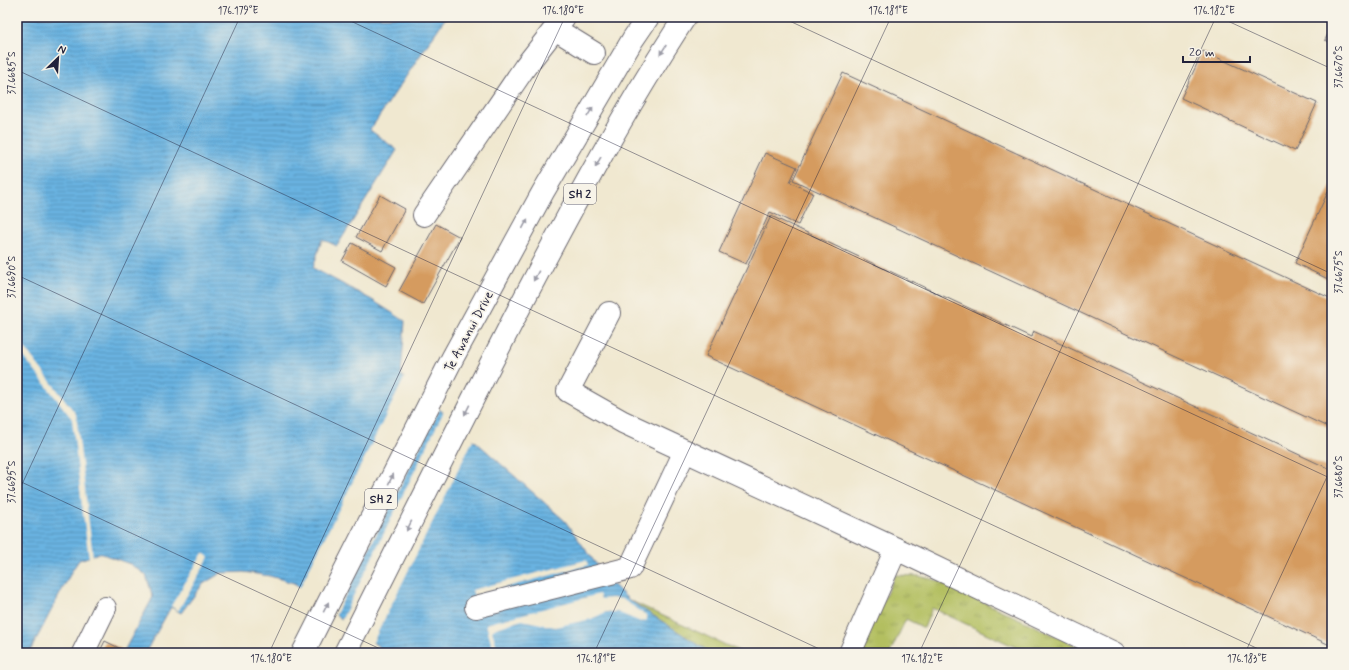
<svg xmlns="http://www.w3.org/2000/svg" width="1349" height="670" viewBox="0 0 1349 670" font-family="Mynerve,sans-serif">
	<defs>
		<pattern id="grass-tufts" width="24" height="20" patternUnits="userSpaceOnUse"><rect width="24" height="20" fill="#b3bf61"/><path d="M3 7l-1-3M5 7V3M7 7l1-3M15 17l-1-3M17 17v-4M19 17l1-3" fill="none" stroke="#919b51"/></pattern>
		<pattern id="water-rules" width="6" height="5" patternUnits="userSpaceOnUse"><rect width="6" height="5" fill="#69b3e1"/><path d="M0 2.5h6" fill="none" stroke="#5691b8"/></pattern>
	</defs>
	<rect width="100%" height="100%" fill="#f7f3e8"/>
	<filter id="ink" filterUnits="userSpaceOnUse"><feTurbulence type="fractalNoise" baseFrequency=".025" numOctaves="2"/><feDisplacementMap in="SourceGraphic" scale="8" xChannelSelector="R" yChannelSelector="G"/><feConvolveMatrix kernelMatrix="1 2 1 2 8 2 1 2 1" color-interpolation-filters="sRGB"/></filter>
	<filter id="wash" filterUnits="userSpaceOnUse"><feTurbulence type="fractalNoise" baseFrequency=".012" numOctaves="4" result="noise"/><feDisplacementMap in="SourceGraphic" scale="16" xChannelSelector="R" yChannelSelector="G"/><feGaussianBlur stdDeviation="0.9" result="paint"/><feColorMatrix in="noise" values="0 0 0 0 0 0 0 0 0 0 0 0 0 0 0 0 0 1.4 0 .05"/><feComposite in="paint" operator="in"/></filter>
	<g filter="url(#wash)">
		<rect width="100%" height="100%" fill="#f0e8d0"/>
		<g fill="url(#grass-tufts)" stroke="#6a704e">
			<polygon points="895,575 919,576 939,581 1092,653 1028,653 932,608 924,628 906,619 890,653 859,653"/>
			<polygon points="629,600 743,653 711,653"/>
		</g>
		<polygon fill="url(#water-rules)" stroke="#466a8e" points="17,17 446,17 370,130 397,150 337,246 322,239 313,268 372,300 405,321 401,375 565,521 604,575 629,600 711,653 387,653 294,583 270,576 244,572 221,573 203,584 181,613 171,607 145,653 123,653 153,597 146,575 130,564 100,553 79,560 73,569 29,653 17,653"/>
		<g fill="#f0e8d0">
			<polygon points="17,338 76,414 93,557 89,558 82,506 72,419 17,348"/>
			<polygon points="405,377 440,408 335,616 299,589"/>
			<polygon points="444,411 474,438 372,644 341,621"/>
			<polygon points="203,553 209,557 178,611 171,606"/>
			<polygon points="586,560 588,565 474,596 472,590"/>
			<polygon points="599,594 601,599 612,598 622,599 646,615 647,620 641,622 617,612 606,612 591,619 555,627 522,620 496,628 492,631 497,647 493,648 486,624"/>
		</g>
		<g id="blocks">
			<g fill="#d59b5e">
				<polygon points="1332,25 1332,43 1325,40"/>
				<polygon points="1203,51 1317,103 1295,151 1181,98"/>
				<polygon points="843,73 1332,299 1332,429 793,180"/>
				<polygon points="765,153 797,167 790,182 813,193 798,225 770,212 746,264 719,252"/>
				<polygon points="1332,183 1332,281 1295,263"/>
				<polygon points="380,195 405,209 382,251 356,237"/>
				<polygon points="771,216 1031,337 1033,331 1332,470 1332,646 706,356"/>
				<polygon points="436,224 460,237 423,304 399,291"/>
				<polygon points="352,243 396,267 386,286 342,261"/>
				<polygon points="105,641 123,650 121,653 99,653"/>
			</g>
		</g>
	</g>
	<g filter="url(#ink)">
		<use href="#blocks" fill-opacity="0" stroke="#6a676f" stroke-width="1"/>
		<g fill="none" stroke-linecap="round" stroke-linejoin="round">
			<g stroke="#6a676f" stroke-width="24">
				<g id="minor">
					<polyline points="555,29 594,53"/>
					<polyline points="424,215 525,67 564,17"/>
					<polyline points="609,313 568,391 623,422 905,553 1114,653"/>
					<polyline points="476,607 630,568 685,451"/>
					<polyline points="83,653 105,608"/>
					<polyline points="850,653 896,549"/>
				</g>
			</g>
			<g stroke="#6a676f" stroke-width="24">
				<g id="highway">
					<polyline points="303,653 453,357 543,192 633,39 648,17"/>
					<path d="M 345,653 C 405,534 464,415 525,297 C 575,202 626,107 685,17"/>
				</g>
			</g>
			<use href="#minor" stroke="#fff" stroke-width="22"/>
			<use href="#highway" stroke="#fff" stroke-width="22"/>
		</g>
		<defs><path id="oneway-solid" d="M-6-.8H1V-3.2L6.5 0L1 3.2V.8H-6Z"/></defs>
		<g fill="#9c9ca7">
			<use href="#oneway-solid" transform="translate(663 50) rotate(123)"/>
			<use href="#oneway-solid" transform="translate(590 112) rotate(-59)"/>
			<use href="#oneway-solid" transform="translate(598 162) rotate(120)"/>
			<use href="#oneway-solid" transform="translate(525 224) rotate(-62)"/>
			<use href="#oneway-solid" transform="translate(536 276) rotate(118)"/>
			<use href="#oneway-solid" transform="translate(467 410) rotate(117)"/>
			<use href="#oneway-solid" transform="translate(391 479) rotate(-63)"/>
			<use href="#oneway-solid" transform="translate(409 526) rotate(117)"/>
			<use href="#oneway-solid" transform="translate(326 607) rotate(-63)"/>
		</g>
	</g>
	<path fill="none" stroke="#22223b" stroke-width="1" stroke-opacity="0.45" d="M 342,17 L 1332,479M 781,17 L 1332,274M 1219,17 L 1332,69M 17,70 L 1267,653M 17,275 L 828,653M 17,480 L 389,653M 17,495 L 240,17M 269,653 L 565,17M 594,653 L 891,17M 919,653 L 1216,17M 1245,653 L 1332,466"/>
	<g text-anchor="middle" stroke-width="3.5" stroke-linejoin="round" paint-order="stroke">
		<g fill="#f7f3e8" stroke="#62616f" stroke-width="1">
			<rect x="564" y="184" width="32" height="20" rx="3"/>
			<rect x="365" y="489" width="32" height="20" rx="3"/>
		</g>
		<g font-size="12" font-weight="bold" fill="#22223b">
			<text x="580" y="198">SH 2</text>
			<text x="381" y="503">SH 2</text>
		</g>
		<g font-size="13" fill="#22223b" stroke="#f7f3e8">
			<text transform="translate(468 331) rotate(-62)" y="5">Te Awanui Drive</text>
		</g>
	</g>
	<rect width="1349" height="670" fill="none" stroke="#f7f3e8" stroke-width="44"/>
	<g transform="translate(58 58) rotate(25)" stroke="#f7f3e8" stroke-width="3" paint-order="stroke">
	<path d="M0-3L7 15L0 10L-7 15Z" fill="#22223b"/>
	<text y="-6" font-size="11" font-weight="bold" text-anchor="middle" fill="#22223b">N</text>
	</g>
	<path d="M1183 56v6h67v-6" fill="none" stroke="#22223b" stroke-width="2"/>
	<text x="1189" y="56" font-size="12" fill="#22223b" stroke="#f7f3e8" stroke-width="3" paint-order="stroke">20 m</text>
	<rect x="22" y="22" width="1305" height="626" fill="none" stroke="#22223b" stroke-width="1.5"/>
	<g font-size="10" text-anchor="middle" fill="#22223b">
		<text x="238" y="14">176.179°E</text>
		<text x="563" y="14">176.180°E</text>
		<text x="888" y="14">176.181°E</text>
		<text x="1214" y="14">176.182°E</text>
		<text transform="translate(1338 67) rotate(-90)" y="4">37.6670°S</text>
		<text transform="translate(11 73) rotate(-90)" y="4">37.6685°S</text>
		<text transform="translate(1338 272) rotate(-90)" y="4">37.6675°S</text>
		<text transform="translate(11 277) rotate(-90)" y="4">37.6690°S</text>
		<text transform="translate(1338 477) rotate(-90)" y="4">37.6680°S</text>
		<text transform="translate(11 482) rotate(-90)" y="4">37.6695°S</text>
		<text x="271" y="662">176.180°E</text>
		<text x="596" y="662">176.181°E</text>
		<text x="922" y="662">176.182°E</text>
		<text x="1247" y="662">176.183°E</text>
	</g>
</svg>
